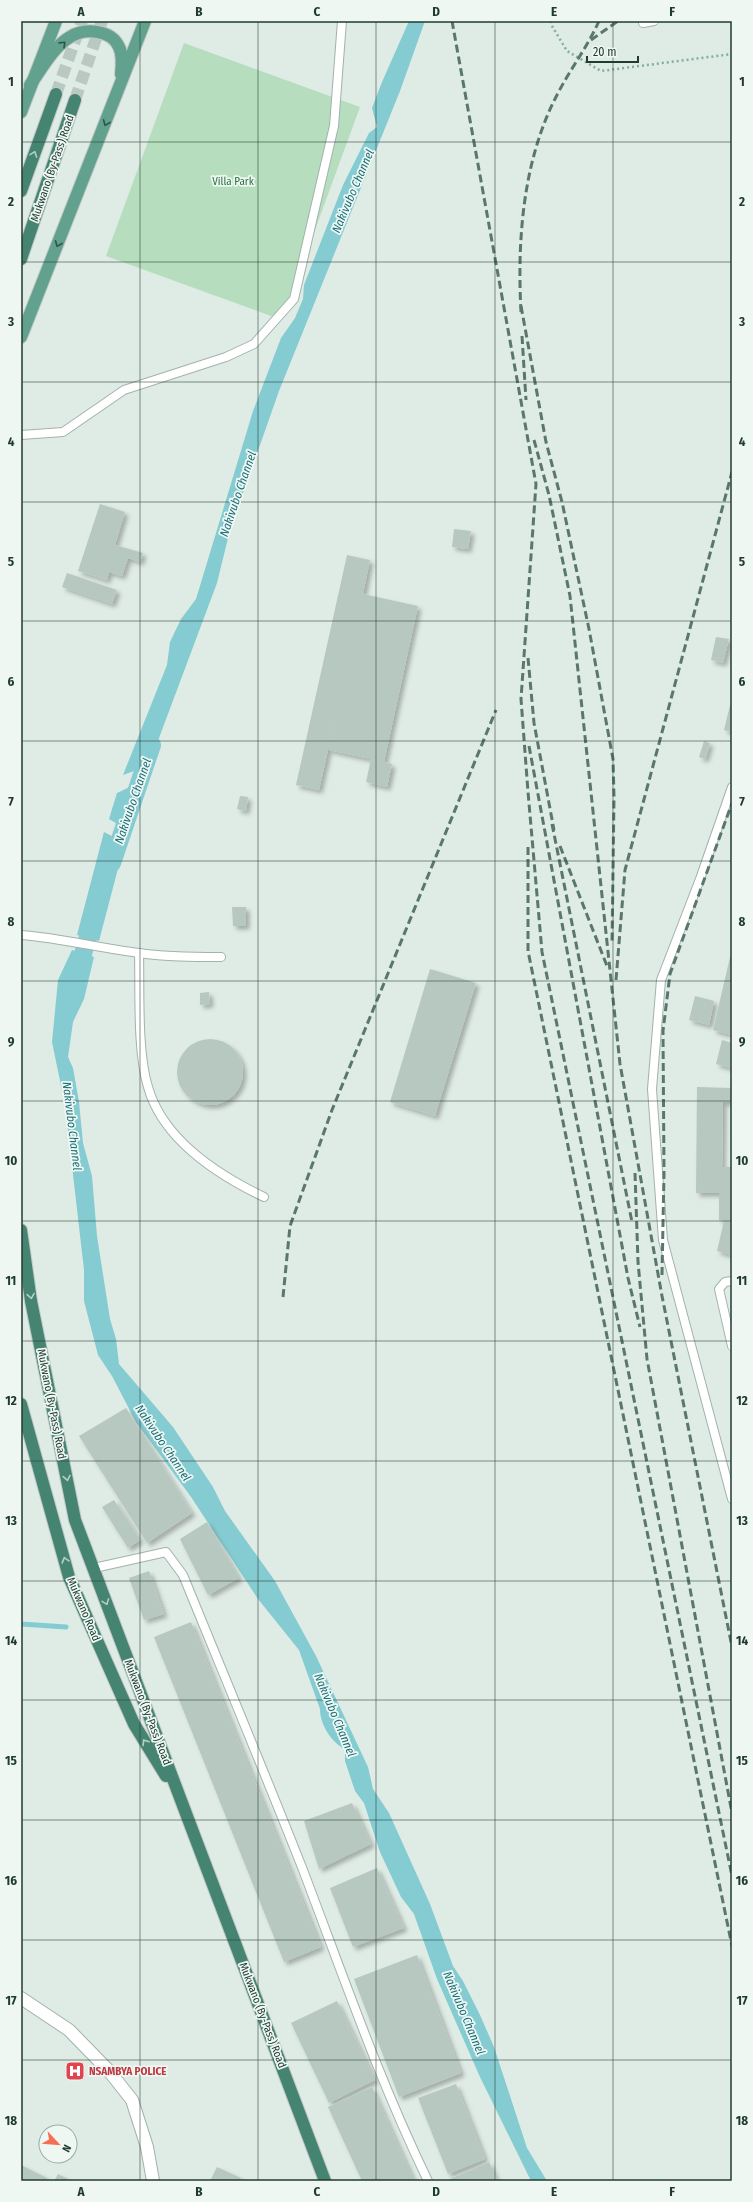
<svg xmlns="http://www.w3.org/2000/svg" width="753" height="2202" viewBox="0 0 753 2202" font-family="'Fira Sans Condensed',sans-serif">
	<defs>
		<filter id="shadow"><feDropShadow dx="3.5" dy="3.5" stdDeviation="2" flood-color="#0004"/></filter>
	</defs>
	<rect width="100%" height="100%" fill="#dfebe5"/>
	<polygon fill="#b7ddbf" points="184,43 360,107 282,320 106,256"/>
	<g fill="#85cbd2">
		<polygon points="409,21 425,21 400,91 279,391 230,530 217,583 159,738 151,765 123,775 167,665 170,642 181,619 196,599 253,411 281,338 295,318 303,299 304,285 343,185 369,133 377,127 372,108 382,82"/>
		<polygon points="147,779 131,832 109,819 117,793"/>
		<polygon points="104,832 127,844 120,861 99,941 77,935"/>
		<path d="M 72,950 L 94,957 L 84,999 L 73,1022 L 68,1057 L 73,1068 L 79,1102 L 83,1143 L 92,1176 L 97,1236 L 110,1319 L 116,1339 L 119,1364 L 173,1427 L 213,1487 L 225,1511 L 275,1581 L 316,1656 L 368,1767 L 373,1789 L 389,1813 L 430,1904 L 453,1966 L 463,1981 L 480,2015 L 494,2047 L 527,2148 L 547,2181 L 531,2181 L 480,2077 L 437,1979 L 414,1914 L 401,1897 L 380,1852 L 364,1803 L 355,1791 L 345,1761 L 345,1749 C 332,1743 320,1725 320,1709 L 299,1650 L 258,1599 L 191,1497 L 136,1422 L 112,1376 L 98,1355 L 84,1301 L 84,1270 L 65,1105 L 52,1042 L 58,980 Z"/>
	</g>
	<g fill="none" stroke-linecap="round" stroke-linejoin="round">
		<polyline stroke="#85cbd2" stroke-width="5" points="21,1624 66,1627"/>
		<g stroke="#85cbd2" stroke-width="18">
			<polyline points="112,863 152,745"/>
			<polyline points="76,977 95,914"/>
		</g>
	</g>
	<g fill="#b7c8c0" filter="url(#shadow)">
		<polygon points="100,504 125,512 115,545 143,553 140,562 128,558 122,576 109,572 107,580 78,571"/>
		<polygon points="454,529 471,531 468,549 452,547"/>
		<polygon points="347,555 370,560 363,594 418,606 384,762 392,764 387,787 366,782 371,759 329,750 337,710 319,790 296,785"/>
		<polygon points="67,573 117,590 112,604 62,587"/>
		<polygon points="716,637 729,639 723,663 711,660"/>
		<polygon points="731,701 732,701 732,732 724,730"/>
		<polygon points="704,741 710,743 705,759 699,757"/>
		<polygon points="240,796 248,797 246,811 237,809"/>
		<polygon points="232,907 246,907 246,926 233,926"/>
		<polygon points="731,953 732,953 732,1035 713,1030"/>
		<polygon points="430,969 476,983 435,1116 390,1102"/>
		<polygon points="209,992 210,1004 200,1005 200,993"/>
		<polygon points="695,996 714,1001 709,1025 689,1020"/>
		<circle cx="210" cy="1072" r="33"/>
		<polygon points="722,1040 732,1043 732,1068 716,1064"/>
		<polygon points="697,1087 732,1088 732,1102 723,1102 722,1167 732,1167 732,1255 717,1251 724,1221 719,1220 719,1193 696,1193"/>
		<polygon points="126,1408 192,1513 147,1543 79,1436"/>
		<polygon points="114,1500 140,1540 128,1548 102,1507"/>
		<polygon points="207,1522 239,1578 208,1595 180,1539"/>
		<polygon points="149,1571 164,1614 144,1620 129,1578"/>
		<polygon points="191,1622 321,1947 284,1962 154,1637"/>
		<polygon points="352,1803 371,1844 319,1869 304,1821"/>
		<polygon points="377,1868 404,1928 353,1947 330,1888"/>
		<polygon points="417,1955 461,2073 399,2097 354,1979"/>
		<polygon points="337,2001 375,2080 329,2103 291,2023"/>
		<polygon points="456,2084 485,2159 448,2174 418,2098"/>
		<polygon points="372,2087 414,2181 362,2181 328,2107"/>
		<polygon points="489,2162 497,2181 451,2181 450,2179"/>
		<polygon points="21,2165 47,2178 46,2181 21,2181"/>
		<polygon points="217,2167 241,2178 239,2181 210,2181"/>
		<polygon points="58,2174 68,2179 67,2181 54,2181"/>
	</g>
	<g fill="none" stroke-linecap="round" stroke-linejoin="round">
		<g stroke="#b9c8c1" stroke-width="12" stroke-dasharray="12 6" stroke-linecap="butt">
			<polyline points="56,94 82,21"/>
			<polyline points="75,100 102,21"/>
		</g>
		<g stroke="#a2b3ac" stroke-width="10">
			<g id="service">
				<polyline points="643,23 654,21"/>
				<polyline points="21,435 63,432 124,390 226,357 254,344 294,299 334,126 342,21"/>
				<polyline points="732,787 700,879 661,980 652,1089 663,1240 732,1499"/>
				<path d="M 21,935 C 61,938 99,948 139,953 C 166,957 193,957 221,957"/>
				<path d="M 139,953 C 140,992 137,1051 148,1087 C 163,1140 218,1175 264,1197"/>
				<polyline points="732,1281 725,1282 719,1289 732,1346"/>
				<path d="M 94,1568 L 166,1552 L 183,1575 C 223,1673 264,1771 303,1870 C 343,1975 379,2080 428,2181"/>
			</g>
		</g>
		<g stroke="#a2b3ac" stroke-width="14">
			<polyline id="minor" points="21,1998 69,2030 109,2071 132,2100 147,2147 153,2181"/>
		</g>
		<g stroke="#c1c8c6" stroke-width="14">
			<g id="primary">
				<path d="M 30,85 C 41,70 53,47 70,37 C 84,28 111,29 119,47 C 123,55 122,65 121,74"/>
				<polyline points="21,112 56,21"/>
				<polyline points="21,337 145,21"/>
			</g>
		</g>
		<g stroke="#c1c8c6" stroke-width="14">
			<g id="trunk">
				<polyline points="21,191 56,94"/>
				<polyline points="21,259 75,100"/>
				<polyline points="21,1230 31,1301 75,1520 325,2181"/>
				<polyline points="21,1404 69,1577 134,1724 166,1776"/>
			</g>
		</g>
		<polyline stroke="#7faf9d" stroke-width="2.5" stroke-dasharray="2 3" stroke-linecap="butt" points="551,21 552,26 567,51 601,71 732,54"/>
		<use href="#service" stroke="#fff" stroke-width="8"/>
		<use href="#minor" stroke="#fff" stroke-width="12"/>
		<use href="#primary" stroke="#62a18d" stroke-width="12"/>
		<use href="#trunk" stroke="#468472" stroke-width="12"/>
		<g stroke="#5a776d" stroke-width="3" stroke-dasharray="8 4" stroke-linecap="butt">
			<polyline points="452,21 536,484 521,699 528,792 542,952 732,1876"/>
			<polyline points="591,40 618,21"/>
			<polyline points="521,306 546,442 562,502 589,629 613,759 614,797 612,944"/>
			<path d="M 521,312 C 517,239 523,159 558,93 C 571,68 588,46 599,21"/>
			<polyline points="522,336 526,400"/>
			<polyline points="534,440 549,495 570,596 620,1064 662,1296 732,1647"/>
			<polyline points="528,658 534,723 554,830"/>
			<polyline points="529,746 628,1278 640,1327"/>
			<polyline points="552,824 632,1222"/>
			<polyline points="560,846 607,966"/>
			<polyline points="528,847 528,951 732,1946"/>
			<polyline points="616,980 625,870 732,472"/>
			<polyline points="635,1173 638,1262 647,1359 732,1813"/>
			<polyline points="662,1275 664,1173 663,1031 670,974 732,803"/>
			<polyline points="283,1297 290,1226 332,1110 496,710"/>
		</g>
	</g>
	<defs><path id="oneway-chevron" d="M-2-3.5L2.5 0L-2 3.5" fill="none" stroke-width="1.6" stroke-linecap="round" stroke-linejoin="round"/></defs>
	<g stroke="#305449">
		<use href="#oneway-chevron" transform="translate(63 44) rotate(-44)"/>
		<use href="#oneway-chevron" transform="translate(106 123) rotate(112)"/>
		<use href="#oneway-chevron" transform="translate(58 244) rotate(112)"/>
	</g>
	<g stroke="#b4cfc6">
		<use href="#oneway-chevron" transform="translate(34 154) rotate(-70)"/>
		<use href="#oneway-chevron" transform="translate(31 1296) rotate(81)"/>
		<use href="#oneway-chevron" transform="translate(67 1478) rotate(79)"/>
		<use href="#oneway-chevron" transform="translate(65 1560) rotate(-106)"/>
		<use href="#oneway-chevron" transform="translate(106 1602) rotate(69)"/>
		<use href="#oneway-chevron" transform="translate(145 1742) rotate(-122)"/>
	</g>
	<path fill="none" stroke="#203b32" stroke-width="1" stroke-opacity="0.55" d="M 140,21 L 140,2181M 258,21 L 258,2181M 376,21 L 376,2181M 495,21 L 495,2181M 613,21 L 613,2181M 21,142 L 732,142M 21,262 L 732,262M 21,382 L 732,382M 21,502 L 732,502M 21,621 L 732,621M 21,741 L 732,741M 21,861 L 732,861M 21,981 L 732,981M 21,1101 L 732,1101M 21,1221 L 732,1221M 21,1341 L 732,1341M 21,1461 L 732,1461M 21,1581 L 732,1581M 21,1700 L 732,1700M 21,1820 L 732,1820M 21,1940 L 732,1940M 21,2060 L 732,2060"/>
	<defs>
		<g id="hospital-square" transform="scale(1)"><rect x="-9" y="-9" width="18" height="18" rx="4" fill="#e0444e" stroke="#eff7f3"/><path d="M-5-5h3v3.5h4V-5h3V5h-3V1.5h-4V5h-3Z" fill="#fff"/></g>
	</defs>
	<g fill-rule="evenodd">
		<use href="#hospital-square" x="75" y="2071"/>
	</g>
	<g text-anchor="middle" stroke-width="3.5" stroke-linejoin="round" paint-order="stroke">
		<g font-size="11" fill="#203b32" stroke="#eff7f3">
			<text transform="translate(52 168) rotate(-71)" y="4">Mukwano (By-Pass) Road</text>
			<text transform="translate(52 1404) rotate(79)" y="4">Mukwano (By-Pass) Road</text>
			<text transform="translate(84 1609) rotate(67)" y="4">Mukwano Road</text>
			<text transform="translate(148 1712) rotate(69)" y="4">Mukwano (By-Pass) Road</text>
			<text transform="translate(263 2015) rotate(69)" y="4">Mukwano (By-Pass) Road</text>
		</g>
		<g font-size="11" fill="#297341" stroke="#eff7f3">
			<text x="233" y="185">Villa Park</text>
		</g>
		<g font-size="11" font-weight="bold" fill="#be3a42" stroke="#eff7f3" text-anchor="start">
			<text x="89" y="2075">NSAMBYA POLICE</text>
		</g>
		<g font-size="12" font-style="italic" fill="#196e78" stroke="#eff7f3">
			<text transform="translate(353 191) rotate(-67)" y="4">Nakivubo Channel</text>
			<text transform="translate(238 494) rotate(-71)" y="4">Nakivubo Channel</text>
			<text transform="translate(133 801) rotate(-71)" y="4">Nakivubo Channel</text>
			<text transform="translate(72 1126) rotate(83)" y="4">Nakivubo Channel</text>
			<text transform="translate(163 1443) rotate(56)" y="4">Nakivubo Channel</text>
			<text transform="translate(335 1715) rotate(67)" y="4">Nakivubo Channel</text>
			<text transform="translate(464 2013) rotate(67)" y="4">Nakivubo Channel</text>
		</g>
	</g>
	<rect width="753" height="2202" fill="none" stroke="#eff7f3" stroke-width="44"/>
	<g transform="translate(58 2144) rotate(116)"><circle r="19" fill="#eff7f3" stroke="#9caca6"/>
	<path d="M0-3L7 15L0 10L-7 15Z" fill="#f57053"/>
	<text y="-6" font-size="11" font-weight="bold" text-anchor="middle" fill="#203b32">N</text>
	</g>
	<path d="M587 56v6h51v-6" fill="none" stroke="#203b32" stroke-width="2"/>
	<text x="593" y="56" font-size="12" fill="#203b32" stroke="#eff7f3" stroke-width="3" paint-order="stroke">20 m</text>
	<rect x="22" y="22" width="709" height="2158" fill="none" stroke="#203b32" stroke-width="1.5"/>
	<g font-size="13" text-anchor="middle" font-weight="bold" fill="#203b32">
		<text x="81" y="16">A</text>
		<text x="199" y="16">B</text>
		<text x="317" y="16">C</text>
		<text x="436" y="16">D</text>
		<text x="554" y="16">E</text>
		<text x="672" y="16">F</text>
		<text x="11" y="86">1</text>
		<text x="742" y="86">1</text>
		<text x="11" y="206">2</text>
		<text x="742" y="206">2</text>
		<text x="11" y="326">3</text>
		<text x="742" y="326">3</text>
		<text x="11" y="446">4</text>
		<text x="742" y="446">4</text>
		<text x="11" y="566">5</text>
		<text x="742" y="566">5</text>
		<text x="11" y="686">6</text>
		<text x="742" y="686">6</text>
		<text x="11" y="806">7</text>
		<text x="742" y="806">7</text>
		<text x="11" y="926">8</text>
		<text x="742" y="926">8</text>
		<text x="11" y="1046">9</text>
		<text x="742" y="1046">9</text>
		<text x="11" y="1165">10</text>
		<text x="742" y="1165">10</text>
		<text x="11" y="1285">11</text>
		<text x="742" y="1285">11</text>
		<text x="11" y="1405">12</text>
		<text x="742" y="1405">12</text>
		<text x="11" y="1525">13</text>
		<text x="742" y="1525">13</text>
		<text x="11" y="1645">14</text>
		<text x="742" y="1645">14</text>
		<text x="11" y="1765">15</text>
		<text x="742" y="1765">15</text>
		<text x="11" y="1885">16</text>
		<text x="742" y="1885">16</text>
		<text x="11" y="2005">17</text>
		<text x="742" y="2005">17</text>
		<text x="11" y="2125">18</text>
		<text x="742" y="2125">18</text>
		<text x="81" y="2196">A</text>
		<text x="199" y="2196">B</text>
		<text x="317" y="2196">C</text>
		<text x="436" y="2196">D</text>
		<text x="554" y="2196">E</text>
		<text x="672" y="2196">F</text>
	</g>
</svg>
